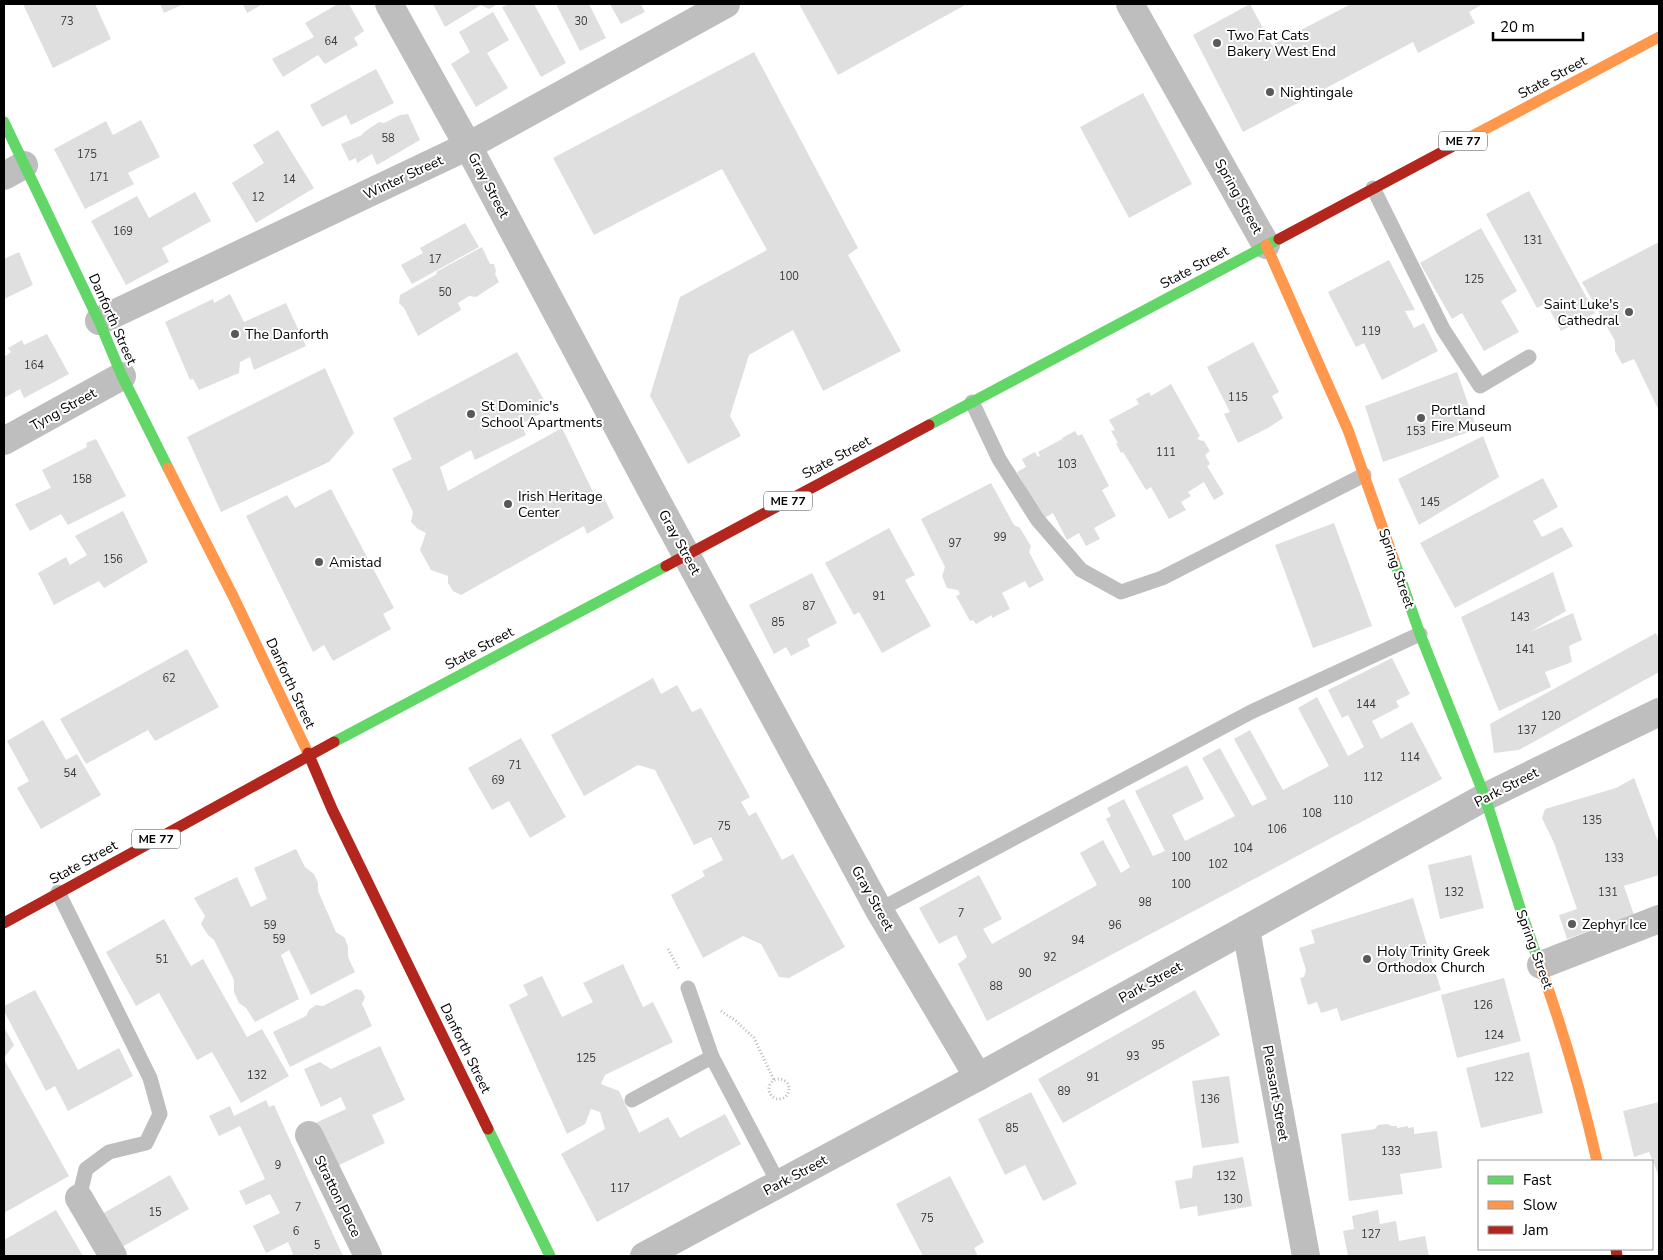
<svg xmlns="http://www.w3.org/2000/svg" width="1663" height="1260" viewBox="0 0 1663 1260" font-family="'Nunito Sans',sans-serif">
	<rect width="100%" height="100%" fill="#fff"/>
	<g fill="#dfdfdf">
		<polygon points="23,4 95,4 111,39 53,68"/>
		<polygon points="160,4 184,4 164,13"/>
		<polygon points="243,4 263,4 247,13"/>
		<polygon points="338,4 349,4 364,31 354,38 358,45 325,64 318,55 283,77 272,59 314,37 305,23"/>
		<polygon points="433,4 498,4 489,9 481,5 445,27"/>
		<polygon points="509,4 534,4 566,63 541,77 502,7"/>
		<polygon points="556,4 589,4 606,38 580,51"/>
		<polygon points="610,4 641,4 645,12 621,24"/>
		<polygon points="799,4 967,4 838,75"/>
		<polygon points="1250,4 1272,45 1351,4 1483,4 1469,12 1475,23 1418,53 1413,42 1243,132 1193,35"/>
		<polygon points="493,12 509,40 487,53 508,88 476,107 451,64 470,52 459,32"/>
		<polygon points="754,52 858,248 848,255 901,351 823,391 793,330 749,355 730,416 741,436 688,464 650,396 680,297 767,250 722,169 594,235 553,158"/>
		<polygon points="376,69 394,103 351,125 346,115 322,127 310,105"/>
		<polygon points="1143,93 1192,184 1129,218 1080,127"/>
		<polygon points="408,114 420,140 377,165 372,154 357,163 356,158 349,161 341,144 362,135 363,133 379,122 384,123 400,115"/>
		<polygon points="141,120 160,157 128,173 134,184 85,209 54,149 106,121 113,135"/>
		<polygon points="278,130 314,188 256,223 232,183 264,163 253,145"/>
		<polygon points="1529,191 1595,313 1561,331 1546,303 1537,308 1486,214"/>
		<polygon points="195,192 211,221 162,248 169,262 126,285 91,221 137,196 149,218"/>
		<polygon points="465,223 479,247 412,284 401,265 423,253 420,248"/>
		<polygon points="1481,228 1517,291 1501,301 1519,332 1484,351 1462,313 1452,319 1420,263"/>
		<polygon points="1659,242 1659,411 1634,359 1622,364 1615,351 1615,341 1582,282"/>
		<polygon points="482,247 490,264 494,264 496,271 495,274 499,282 476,297 469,296 458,303 461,310 418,336 404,308 399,303 400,295 437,274 436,272"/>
		<polygon points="19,252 33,285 4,299 4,259"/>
		<polygon points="1389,260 1415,310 1405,311 1414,328 1424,323 1438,351 1382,380 1364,343 1356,347 1328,292"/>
		<polygon points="230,294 244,322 286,303 306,346 254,370 250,357 240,362 239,373 199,390 193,379 190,380 165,322 213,299 214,303"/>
		<polygon points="47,334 69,374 24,398 20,389 4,398 4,357 11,352 8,348 22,340 24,345"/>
		<polygon points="1253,342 1279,392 1272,396 1283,418 1268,428 1238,443 1224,414 1230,412 1207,367"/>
		<polygon points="517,352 549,409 521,424 526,435 475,460 471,450 440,467 448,491 562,428 595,496 602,494 614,518 587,534 584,526 461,595 453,591 448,583 448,576 431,570 420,550 426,533 418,529 411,522 413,512 392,469 412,459 393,418"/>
		<polygon points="325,368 354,433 329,462 221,512 187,437"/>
		<polygon points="1457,372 1477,429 1383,462 1365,406"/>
		<polygon points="1171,384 1200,436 1197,438 1199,440 1204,441 1210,451 1205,455 1210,464 1207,466 1224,494 1214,500 1204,482 1188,492 1191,496 1181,502 1186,510 1169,519 1151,487 1146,490 1123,452 1121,453 1116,443 1118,443 1111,431 1115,430 1109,420 1139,404 1136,399 1149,392 1151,396"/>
		<polygon points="1075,431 1078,436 1082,434 1109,486 1102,490 1116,516 1094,528 1100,539 1086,546 1079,533 1067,540 1053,513 1043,519 1017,472 1026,467 1022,459 1035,452 1038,457 1040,456 1038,452 1062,439 1065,443 1062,438"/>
		<polygon points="1483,436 1499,477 1419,525 1398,479"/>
		<polygon points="96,439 126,496 68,525 61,514 30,531 15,504 51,488 42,470 87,447 86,443"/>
		<polygon points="1543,478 1558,507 1533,521 1542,537 1562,527 1573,546 1455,608 1420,543"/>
		<polygon points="991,483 1014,525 1020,528 1031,546 1029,552 1044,580 1029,588 1025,581 1002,593 1010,609 992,618 992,615 976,624 973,620 970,621 956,596 960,594 958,590 947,588 942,576 945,567 921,519"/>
		<polygon points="331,489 394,608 383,614 391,629 333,661 324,645 313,652 246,516 287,495 295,508"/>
		<polygon points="123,511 148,562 104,588 99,581 54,605 38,573 66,557 70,565 87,555 75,536"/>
		<polygon points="1334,523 1372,626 1313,648 1275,545"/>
		<polygon points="889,528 915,575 905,580 931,626 882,653 859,612 854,615 825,563"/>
		<polygon points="1553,572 1566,611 1530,632 1573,613 1582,640 1569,646 1572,662 1545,672 1551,687 1499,711 1461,617"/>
		<polygon points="812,573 837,623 807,639 810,646 791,656 786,647 774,654 749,605"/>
		<polygon points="1656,633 1659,639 1659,672 1519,750 1494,753 1490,724"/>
		<polygon points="187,649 219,707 155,741 148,730 86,764 60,719"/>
		<polygon points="1392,658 1410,694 1396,701 1399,707 1372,721 1381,739 1412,722 1442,779 987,1021 958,964 967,957 956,935 939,944 919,908 979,875 1002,919 983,929 992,944 1097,885 1080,853 1103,840 1121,873 1130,867 1106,819 1111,816 1107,808 1124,799 1153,856 1165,851 1135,791 1187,765 1204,799 1172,815 1185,841 1235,816 1202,758 1220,748 1252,806 1267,799 1234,739 1250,730 1283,790 1329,766 1298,708 1317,697 1348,756 1364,747 1348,715 1342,718 1328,690"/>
		<polygon points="653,678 661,694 677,685 692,712 701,708 750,797 741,802 749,816 756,812 782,860 793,854 845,947 789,978 779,977 761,944 743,936 703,958 671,895 705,876 702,871 723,860 711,837 694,845 655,770 638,765 584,796 551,735"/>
		<polygon points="43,720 66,760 77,754 101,795 41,829 17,788 29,781 7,741"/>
		<polygon points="521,738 566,817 530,838 509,801 492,810 468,768"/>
		<polygon points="1634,778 1659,844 1659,875 1624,886 1634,915 1567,939 1559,915 1577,909 1554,843 1542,818 1545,809 1616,788"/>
		<polygon points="296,849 305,867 314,874 318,883 318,891 336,932 345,938 348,947 348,957 355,972 311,995 289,950 281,955 299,999 255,1022 246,1008 239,1003 234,992 234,980 214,940 208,935 201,924 205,916 194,898 237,877 251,907 267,899 254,868"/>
		<polygon points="1471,855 1484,908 1440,919 1428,865"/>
		<polygon points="1413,898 1441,990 1341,1021 1337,1008 1321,1013 1317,1002 1308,1005 1300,978 1304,977 1306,970 1299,948 1315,943 1311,930"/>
		<polygon points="164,919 191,966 203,959 247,1037 262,1029 289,1076 241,1103 212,1052 197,1060 159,993 136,1006 106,952"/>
		<polygon points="623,964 643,1007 653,1002 673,1042 605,1075 601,1084 619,1091 639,1133 668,1117 680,1138 725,1114 741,1144 597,1222 561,1154 605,1129 600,1112 591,1109 585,1124 567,1134 509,1005 528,995 523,985 542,976 562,1017 593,1002 583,983"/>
		<polygon points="1504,978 1521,1041 1457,1058 1441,995"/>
		<polygon points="356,989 361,990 365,997 362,1004 372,1026 290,1067 273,1032 306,1016 309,1010 316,1005 323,1006"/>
		<polygon points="35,990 78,1070 119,1048 133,1076 68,1111 55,1086 46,1091 4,1011 4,1006"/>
		<polygon points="1195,990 1220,1035 1063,1123 1038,1079"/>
		<polygon points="4,1027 14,1045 4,1058"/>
		<polygon points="380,1046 405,1100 372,1115 385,1143 331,1169 311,1125 346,1109 341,1097 321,1107 304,1069 320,1062 331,1069"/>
		<polygon points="1529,1052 1543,1113 1481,1128 1466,1068"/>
		<polygon points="4,1059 69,1176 4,1213"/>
		<polygon points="1229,1076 1239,1143 1202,1148 1192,1081"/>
		<polygon points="1031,1092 1077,1184 1043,1201 1025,1165 1005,1175 978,1119"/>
		<polygon points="266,1100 269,1107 274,1105 343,1256 289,1256 293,1254 288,1242 266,1253 253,1226 280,1213 270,1194 246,1205 239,1191 265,1179 240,1126 219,1136 209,1116 230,1106 234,1116"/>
		<polygon points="1659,1102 1659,1176 1649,1152 1634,1157 1623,1111"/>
		<polygon points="1387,1124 1392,1126 1397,1126 1397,1128 1408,1126 1408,1128 1414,1127 1414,1134 1437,1131 1442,1168 1400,1174 1403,1194 1349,1201 1341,1134 1375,1129 1378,1125"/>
		<polygon points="1243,1157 1252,1206 1198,1216 1197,1206 1180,1209 1175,1181 1192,1178 1193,1166"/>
		<polygon points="170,1175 189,1209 122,1247 102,1214"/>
		<polygon points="950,1176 984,1242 974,1248 978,1256 923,1256 896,1204"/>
		<polygon points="56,1210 83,1256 4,1256 4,1240"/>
		<polygon points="1378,1210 1380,1224 1396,1221 1399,1241 1425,1236 1429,1256 1348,1256 1343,1231 1354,1229 1352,1216"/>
	</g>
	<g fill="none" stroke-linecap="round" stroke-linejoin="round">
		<g stroke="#b9b9b9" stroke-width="3" stroke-dasharray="1 2.5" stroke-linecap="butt">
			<polyline points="668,949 679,969"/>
			<polyline points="721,1011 736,1021 754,1038 774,1080"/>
			<circle cx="779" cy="1089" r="10"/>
		</g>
		<g stroke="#bebebe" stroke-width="15">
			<polyline points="1373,188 1443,329 1480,386 1529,357"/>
			<polyline points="972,402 999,459 1037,519 1081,570 1121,592 1162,578 1364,475"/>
			<polyline points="58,892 150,1078 160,1114 146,1143 109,1152 86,1169 79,1198"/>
			<polyline points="879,910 1251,712 1420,634"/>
			<polyline points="688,988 712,1057 779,1184"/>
			<polyline points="632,1100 712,1057"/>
		</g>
		<g stroke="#bebebe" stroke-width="28">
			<polyline points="389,4 468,146 658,503 879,910 978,1077"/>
			<polyline points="1130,4 1266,245"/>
			<polyline points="4,176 24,165"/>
			<polyline points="99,321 468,146 726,4"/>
			<polyline points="4,441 122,376"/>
			<polyline points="1246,929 1306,1256"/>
			<polyline points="1541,965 1659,919"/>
			<polyline points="309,1135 368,1256"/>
			<polyline points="79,1198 113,1256"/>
			<polyline points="644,1256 978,1077 1485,797 1659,712"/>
		</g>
		<g stroke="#63d668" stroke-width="11">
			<polyline points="4,122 99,321 122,376 168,468"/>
			<polyline points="929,425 1279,239"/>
			<polyline points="1394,560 1420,634 1485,797 1521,911 1541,969"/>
			<polyline points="334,742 666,566"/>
			<polyline points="488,1129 550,1256"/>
		</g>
		<g stroke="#ff974d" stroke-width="11">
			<polyline points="1457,144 1659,37"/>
			<polyline points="1266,245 1348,430 1394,560"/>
			<polyline points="168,468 234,598 308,753"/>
			<path d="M 1541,969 C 1564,1032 1582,1096 1597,1161"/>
		</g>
		<g stroke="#b3261e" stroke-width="11">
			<polyline points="1279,239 1457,144"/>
			<polyline points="666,566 929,425"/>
			<polyline points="308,753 332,809 488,1129"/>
			<polyline points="4,923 334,742"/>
			<polyline points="1616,1249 1617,1256"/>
		</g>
	</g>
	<g fill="#595959" stroke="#fff" stroke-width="2">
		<circle cx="1217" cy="43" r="5"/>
		<circle cx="1270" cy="92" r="5"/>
		<circle cx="1629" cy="312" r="5"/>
		<circle cx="235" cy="334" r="5"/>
		<circle cx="471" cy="414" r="5"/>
		<circle cx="1421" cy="418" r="5"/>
		<circle cx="508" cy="504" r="5"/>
		<circle cx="319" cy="562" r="5"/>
		<circle cx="1572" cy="924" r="5"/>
		<circle cx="1367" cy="959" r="5"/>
	</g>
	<g text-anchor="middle" stroke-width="4" stroke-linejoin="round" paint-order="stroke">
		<g font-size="11" fill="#383838">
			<text x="67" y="25">73</text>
			<text x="581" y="25">30</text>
			<text x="331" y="45">64</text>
			<text x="388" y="142">58</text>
			<text x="87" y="158">175</text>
			<text x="99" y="181">171</text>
			<text x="289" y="183">14</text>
			<text x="258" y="201">12</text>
			<text x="123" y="235">169</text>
			<text x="1533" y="244">131</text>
			<text x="435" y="263">17</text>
			<text x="789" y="280">100</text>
			<text x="1474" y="283">125</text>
			<text x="445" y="296">50</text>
			<text x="1371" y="335">119</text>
			<text x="34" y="369">164</text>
			<text x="1238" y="401">115</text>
			<text x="1416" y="435">153</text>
			<text x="1166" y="456">111</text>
			<text x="1067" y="468">103</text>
			<text x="82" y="483">158</text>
			<text x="1430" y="506">145</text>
			<text x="1000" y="541">99</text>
			<text x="955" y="547">97</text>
			<text x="113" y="563">156</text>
			<text x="879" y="600">91</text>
			<text x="809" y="610">87</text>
			<text x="1520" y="621">143</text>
			<text x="778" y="626">85</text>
			<text x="1525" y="653">141</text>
			<text x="169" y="682">62</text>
			<text x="1366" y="708">144</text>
			<text x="1551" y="720">120</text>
			<text x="1527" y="734">137</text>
			<text x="1410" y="761">114</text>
			<text x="515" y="769">71</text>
			<text x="70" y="777">54</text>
			<text x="1373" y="781">112</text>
			<text x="498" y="784">69</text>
			<text x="1343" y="804">110</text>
			<text x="1312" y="817">108</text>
			<text x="1592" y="824">135</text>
			<text x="724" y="830">75</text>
			<text x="1277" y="833">106</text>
			<text x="1243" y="852">104</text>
			<text x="1181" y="861">100</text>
			<text x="1614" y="862">133</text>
			<text x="1218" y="868">102</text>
			<text x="1181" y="888">100</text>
			<text x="1454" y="896">132</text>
			<text x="1608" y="896">131</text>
			<text x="1145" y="906">98</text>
			<text x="961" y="917">7</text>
			<text x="270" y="929">59</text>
			<text x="1115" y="929">96</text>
			<text x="279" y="943">59</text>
			<text x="1078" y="944">94</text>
			<text x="1050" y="961">92</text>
			<text x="162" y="963">51</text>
			<text x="1025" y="977">90</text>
			<text x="996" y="990">88</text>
			<text x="1483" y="1009">126</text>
			<text x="1494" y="1039">124</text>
			<text x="1158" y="1049">95</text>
			<text x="1133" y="1060">93</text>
			<text x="586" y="1062">125</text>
			<text x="257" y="1079">132</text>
			<text x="1093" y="1081">91</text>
			<text x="1504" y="1081">122</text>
			<text x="1064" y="1095">89</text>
			<text x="1210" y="1103">136</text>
			<text x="1012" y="1132">85</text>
			<text x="1391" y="1155">133</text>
			<text x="278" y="1169">9</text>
			<text x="1226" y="1180">132</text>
			<text x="620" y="1192">117</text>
			<text x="1233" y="1203">130</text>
			<text x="298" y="1211">7</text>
			<text x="155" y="1216">15</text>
			<text x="927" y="1222">75</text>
			<text x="296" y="1235">6</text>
			<text x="1371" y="1238">127</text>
			<text x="317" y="1249">5</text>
		</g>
		<g fill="#fff" stroke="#4c4c4c" stroke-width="1">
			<rect x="1439" y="131.5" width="48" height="19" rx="4"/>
			<rect x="764" y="491.5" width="48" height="19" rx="4"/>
			<rect x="132" y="829.5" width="48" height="19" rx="4"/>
		</g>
		<g font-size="12" font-weight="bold" fill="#000">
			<text x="1463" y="145">ME 77</text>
			<text x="788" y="505">ME 77</text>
			<text x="156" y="843">ME 77</text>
		</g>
		<g font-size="14" fill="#000" stroke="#fff" text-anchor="start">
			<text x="1227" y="40">Two Fat Cats<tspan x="1227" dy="16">Bakery West End</tspan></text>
			<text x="1280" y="97">Nightingale</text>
			<text x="1619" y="309" text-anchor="end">Saint Luke's<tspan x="1619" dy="16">Cathedral</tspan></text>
			<text x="245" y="339">The Danforth</text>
			<text x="481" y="411">St Dominic's<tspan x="481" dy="16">School Apartments</tspan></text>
			<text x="1431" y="415">Portland<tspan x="1431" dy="16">Fire Museum</tspan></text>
			<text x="518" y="501">Irish Heritage<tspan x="518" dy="16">Center</tspan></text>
			<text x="329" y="567">Amistad</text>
			<text x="1582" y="929">Zephyr Ice</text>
			<text x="1377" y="956">Holy Trinity Greek<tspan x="1377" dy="16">Orthodox Church</tspan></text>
		</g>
		<g font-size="14" fill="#000" stroke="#fff">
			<text transform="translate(1552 77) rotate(-28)" y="5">State Street</text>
			<text transform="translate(403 177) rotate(-25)" y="5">Winter Street</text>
			<text transform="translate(489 185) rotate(62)" y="5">Gray Street</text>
			<text transform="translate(1239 196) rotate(61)" y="5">Spring Street</text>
			<text transform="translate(1194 267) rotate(-28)" y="5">State Street</text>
			<text transform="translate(113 319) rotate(66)" y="5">Danforth Street</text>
			<text transform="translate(63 409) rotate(-29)" y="5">Tyng Street</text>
			<text transform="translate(836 457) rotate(-28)" y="5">State Street</text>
			<text transform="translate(680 542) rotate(61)" y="5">Gray Street</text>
			<text transform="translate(1397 568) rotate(71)" y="5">Spring Street</text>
			<text transform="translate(479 648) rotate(-28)" y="5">State Street</text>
			<text transform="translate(291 683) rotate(65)" y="5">Danforth Street</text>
			<text transform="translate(1506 787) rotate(-27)" y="5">Park Street</text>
			<text transform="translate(83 862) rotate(-29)" y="5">State Street</text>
			<text transform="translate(873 898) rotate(61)" y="5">Gray Street</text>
			<text transform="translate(1535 949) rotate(70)" y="5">Spring Street</text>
			<text transform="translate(1150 982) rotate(-29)" y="5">Park Street</text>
			<text transform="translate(466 1048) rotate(64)" y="5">Danforth Street</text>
			<text transform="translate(1276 1093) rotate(80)" y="5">Pleasant Street</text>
			<text transform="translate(795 1175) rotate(-28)" y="5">Park Street</text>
			<text transform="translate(338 1196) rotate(64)" y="5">Stratton Place</text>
		</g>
	</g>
	<rect width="1663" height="1260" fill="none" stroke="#000000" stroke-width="10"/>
	<rect x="1478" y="1160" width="175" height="90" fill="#ffffff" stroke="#999999"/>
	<rect x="1488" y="1176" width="25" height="8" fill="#63d668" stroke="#999999"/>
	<text x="1523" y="1185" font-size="15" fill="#000000">Fast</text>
	<rect x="1488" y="1201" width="25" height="8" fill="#ff974d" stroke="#999999"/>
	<text x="1523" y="1210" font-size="15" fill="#000000">Slow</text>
	<rect x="1488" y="1226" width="25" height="8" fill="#b3261e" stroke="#999999"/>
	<text x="1523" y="1235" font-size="15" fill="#000000">Jam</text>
	<path d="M1493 32v8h90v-8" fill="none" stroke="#000000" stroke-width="2.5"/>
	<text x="1500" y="32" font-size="15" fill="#000000" stroke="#ffffff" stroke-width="4" paint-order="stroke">20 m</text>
</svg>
